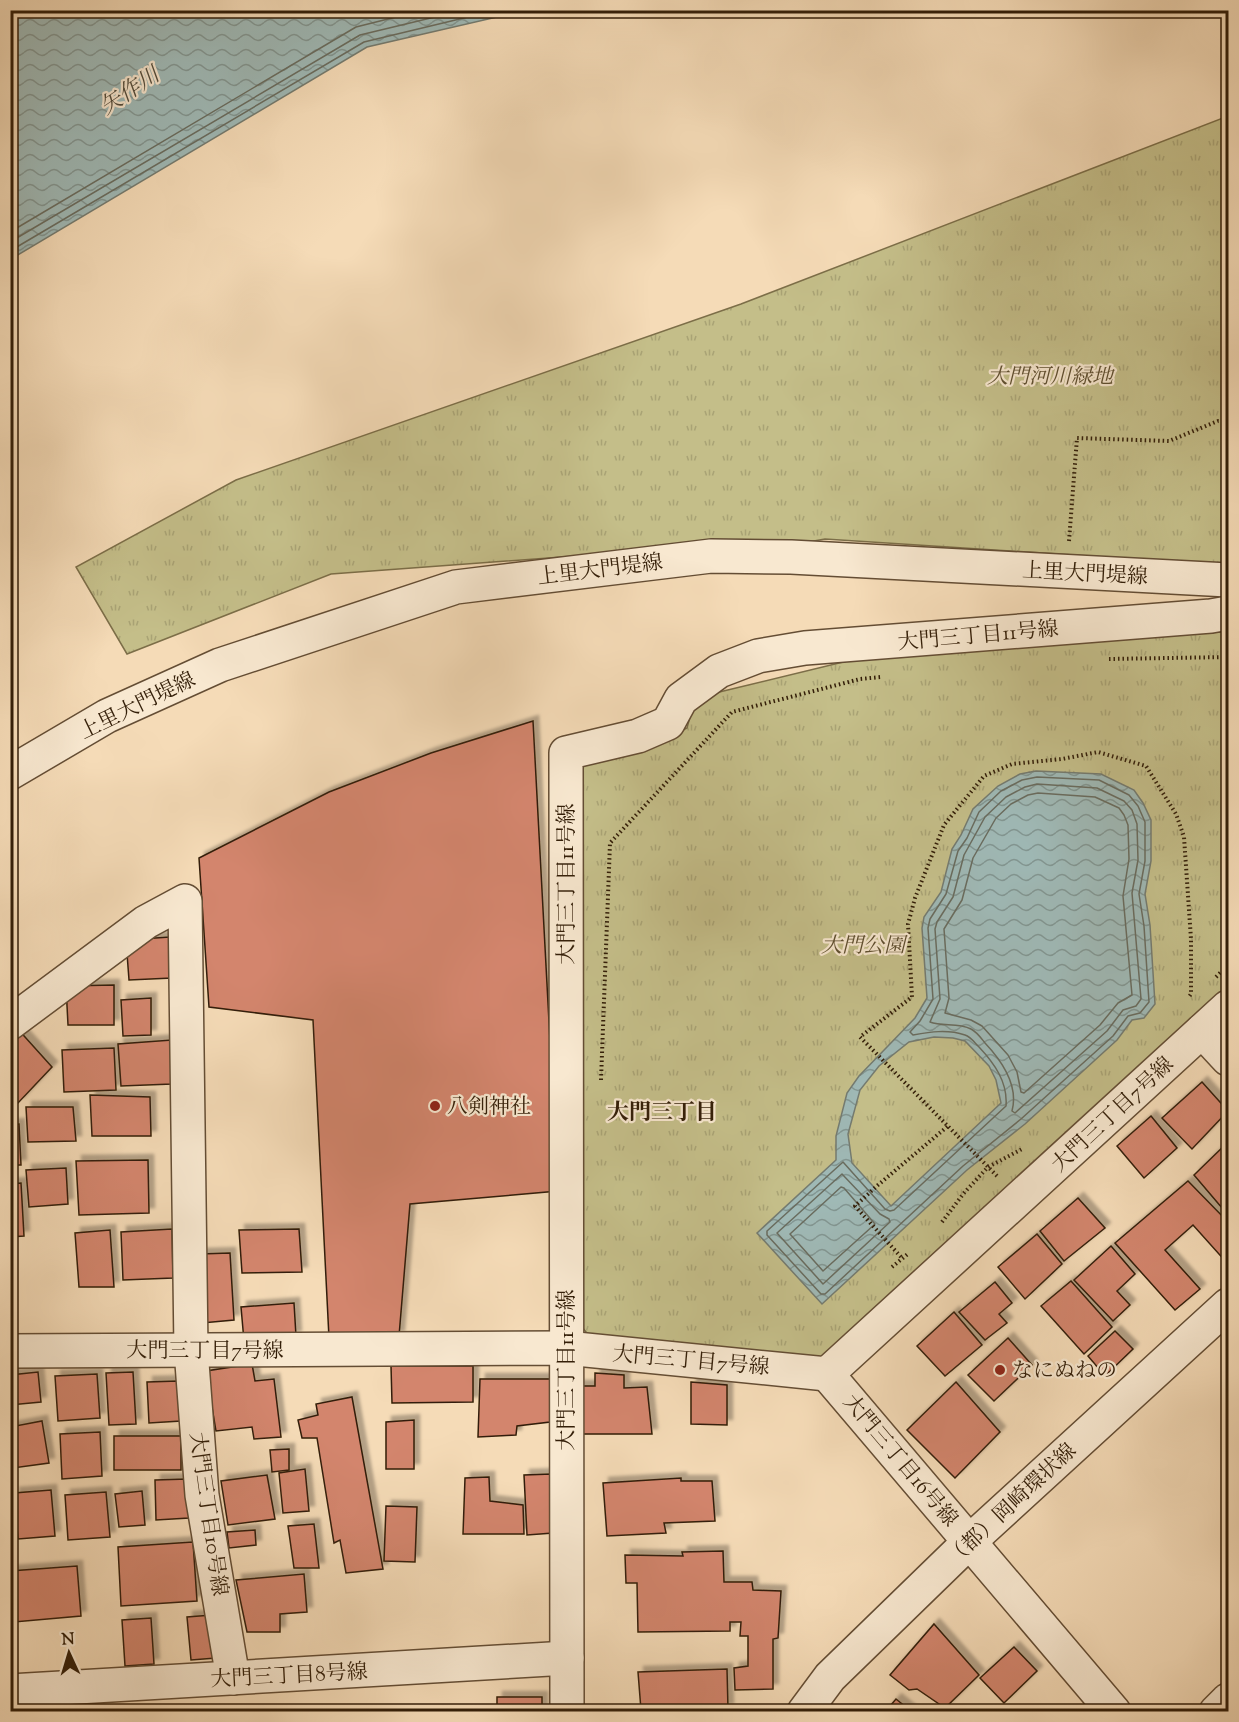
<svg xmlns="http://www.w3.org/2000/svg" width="1239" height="1722" viewBox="0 0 1239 1722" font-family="'Sorts Mill Goudy','Noto Serif JP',serif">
	<defs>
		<pattern id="park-tufts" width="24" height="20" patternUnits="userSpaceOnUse" patternTransform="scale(1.5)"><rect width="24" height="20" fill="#c4be89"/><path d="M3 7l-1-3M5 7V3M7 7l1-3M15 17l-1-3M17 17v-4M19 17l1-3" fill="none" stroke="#a9a375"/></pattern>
		<pattern id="water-waves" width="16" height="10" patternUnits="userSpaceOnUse" patternTransform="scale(1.5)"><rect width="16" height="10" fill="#9fb9b6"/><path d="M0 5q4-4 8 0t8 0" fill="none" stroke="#829692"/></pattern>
		<filter id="shadow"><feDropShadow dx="5.5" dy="-5.5" stdDeviation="1.5" flood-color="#0004"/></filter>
	</defs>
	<rect width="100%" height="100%" fill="#f5dbb7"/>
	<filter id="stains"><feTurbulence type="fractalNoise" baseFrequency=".00333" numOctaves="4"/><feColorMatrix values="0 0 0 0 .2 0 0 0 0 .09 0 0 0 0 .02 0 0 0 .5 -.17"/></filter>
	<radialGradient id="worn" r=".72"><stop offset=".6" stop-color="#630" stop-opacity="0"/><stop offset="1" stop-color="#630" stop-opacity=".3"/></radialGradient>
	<g fill="url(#park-tufts)" stroke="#7c6e48" stroke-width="1.5">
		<polygon points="1228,116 1228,565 825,539 774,548 710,546 331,574 127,654 76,567 236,480 741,304"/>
		<polygon points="1228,632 1228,988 819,1361 590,1337 578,1322 580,767 583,760 655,745 687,728 693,706 707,695 872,655 1069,636"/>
	</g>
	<g fill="url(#water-waves)" stroke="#747b70" stroke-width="1.5" fill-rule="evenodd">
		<polygon points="11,10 523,10 523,11 367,47 11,259"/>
		<path d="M 1036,771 L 1101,774 L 1134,790 L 1143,803 L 1151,820 L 1151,861 L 1145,894 L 1150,925 L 1155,1004 L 1144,1018 L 1132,1020 L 1117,1040 L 1025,1124 L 967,1170 L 822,1304 L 757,1233 L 836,1160 L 836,1136 L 847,1093 L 859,1076 L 915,1018 L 927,998 L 922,928 L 924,917 L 941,892 L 952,849 L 961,835 L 973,809 L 998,786 L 1020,774 ZM 934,1037 L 953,1038 L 965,1041 L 989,1066 L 996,1080 L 1001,1103 L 891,1206 L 852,1163 L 848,1134 L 860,1090 L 879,1066 L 909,1042 Z"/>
	</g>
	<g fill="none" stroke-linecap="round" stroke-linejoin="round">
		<g stroke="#696c5f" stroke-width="1.5">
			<polyline points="10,232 356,27 424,10"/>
			<polyline points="10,242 360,35 464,10"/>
			<polyline points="10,251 364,42 497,10"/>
			<path d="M 1037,777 L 1099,780 L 1129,795 L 1138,806 L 1145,822 L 1145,861 L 1139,894 L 1144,926 L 1149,1002 L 1140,1013 L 1128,1016 L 1113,1036 L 1021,1119 L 963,1166 L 825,1294 L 821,1294 L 767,1235 L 767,1231 L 843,1162 L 885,1209 L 890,1211 L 894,1210 L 1006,1106 C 1008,1082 994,1063 979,1047 C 974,1042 971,1037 965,1035 C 947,1029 930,1032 913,1035 L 910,1032 L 920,1021 L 933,999 L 928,928 L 930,919 L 946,894 L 958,851 L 967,838 L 979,812 L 1001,791 L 1022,780 Z"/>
			<path d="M 1037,784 L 1097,788 L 1124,801 L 1132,810 L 1137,824 L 1138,860 L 1132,893 L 1141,999 L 1136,1006 L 1123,1010 L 1107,1031 L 1015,1113 L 1012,1111 C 1019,1085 1001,1060 985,1043 C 981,1038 977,1032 971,1029 C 958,1022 942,1027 930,1022 L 940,999 L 935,929 L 937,922 L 953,897 L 964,855 L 985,817 L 1006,797 L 1025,787 Z"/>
			<polygon points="1038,793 1095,797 1119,808 1124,815 1128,825 1129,859 1123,896 1132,995 1118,1003 1100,1025 1024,1093 1021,1092 1017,1072 1008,1055 982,1026 971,1020 945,1013 949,998 944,929 962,900 973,858 996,818 1011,804 1028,795"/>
			<polygon points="842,1174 880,1214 889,1219 890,1222 823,1284 777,1233"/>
			<polygon points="841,1187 844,1188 875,1224 823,1271 790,1234"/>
		</g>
	</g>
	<g fill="#d3856d" stroke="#331e08" stroke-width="1.5" filter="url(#shadow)">
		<polygon points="533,721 558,1191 410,1204 399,1336 329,1338 313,1020 209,1007 199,858 329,792 431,753"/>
		<polygon points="170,937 172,978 129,980 126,940"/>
		<polygon points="114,985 114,1025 68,1025 66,986"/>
		<polygon points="151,998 151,1035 123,1036 121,1000"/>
		<polygon points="16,1027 52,1067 18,1103 10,1094 10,1032"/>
		<polygon points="172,1040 172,1084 121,1086 118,1044"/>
		<polygon points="114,1048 116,1090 64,1092 62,1050"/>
		<polygon points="1202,1082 1228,1111 1192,1149 1162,1118"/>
		<polygon points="90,1095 150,1097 151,1136 92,1136"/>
		<polygon points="26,1107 73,1107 76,1141 28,1142"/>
		<polygon points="1151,1116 1177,1148 1144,1178 1117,1146"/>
		<polygon points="19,1124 21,1165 10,1165 10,1125"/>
		<polygon points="1228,1142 1228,1215 1194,1175"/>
		<polygon points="148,1160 149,1213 79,1215 76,1161"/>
		<polygon points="66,1168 68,1204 29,1207 26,1170"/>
		<polygon points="1188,1181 1228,1222 1228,1262 1227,1263 1193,1225 1165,1250 1200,1289 1175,1310 1115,1243"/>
		<polygon points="21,1183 24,1236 10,1237 10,1184"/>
		<polygon points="1078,1198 1105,1228 1064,1261 1040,1231"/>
		<polygon points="172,1229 173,1278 123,1280 121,1232"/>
		<polygon points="299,1229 302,1272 242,1273 239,1230"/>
		<polygon points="110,1230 114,1287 79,1287 75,1233"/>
		<polygon points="1037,1234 1062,1264 1025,1299 998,1267"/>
		<polygon points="1111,1246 1135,1274 1117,1291 1130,1305 1113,1321 1074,1280"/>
		<polygon points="230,1253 234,1320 202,1323 200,1254"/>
		<polygon points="1071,1281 1112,1327 1084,1354 1041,1306"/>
		<polygon points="995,1282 1012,1303 999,1314 1007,1323 985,1340 959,1312"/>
		<polygon points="294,1303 296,1336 244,1341 241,1307"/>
		<polygon points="954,1312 982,1345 945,1376 917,1346"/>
		<polygon points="1115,1331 1133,1349 1105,1376 1088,1356"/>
		<polygon points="1008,1338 1032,1365 994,1401 968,1375"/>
		<polygon points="252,1364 255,1381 274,1379 281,1437 254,1439 252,1427 216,1431 206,1371"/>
		<polygon points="391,1366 473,1366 473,1402 392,1403"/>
		<polygon points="38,1372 41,1402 10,1405 10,1375"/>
		<polygon points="133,1372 136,1424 109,1425 106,1373"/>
		<polygon points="595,1373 624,1375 624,1388 647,1387 652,1434 578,1434 575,1386 595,1386"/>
		<polygon points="97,1374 100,1418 58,1421 55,1376"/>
		<polygon points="480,1379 550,1379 550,1422 517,1426 516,1435 478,1437"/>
		<polygon points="179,1381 181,1421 149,1423 147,1382"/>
		<polygon points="691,1382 727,1385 727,1425 691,1424"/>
		<polygon points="956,1382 1000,1432 955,1478 907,1430"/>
		<polygon points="352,1397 383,1569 346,1573 340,1540 334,1543 317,1438 302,1438 298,1420 318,1415 316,1404"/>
		<polygon points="414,1420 414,1469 386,1469 386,1422"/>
		<polygon points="42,1421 49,1463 13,1468 10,1427"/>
		<polygon points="100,1432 102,1476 62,1479 60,1434"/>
		<rect x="114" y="1436" width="67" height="34"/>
		<polygon points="289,1449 289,1470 272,1472 270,1450"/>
		<polygon points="305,1469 309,1511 283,1513 279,1473"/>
		<polygon points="552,1474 553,1533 527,1535 524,1475"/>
		<polygon points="267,1475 275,1519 228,1525 221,1481"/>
		<polygon points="489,1477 490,1501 523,1505 524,1534 463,1534 465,1478"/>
		<polygon points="681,1478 681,1481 712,1481 715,1521 664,1523 666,1533 607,1536 603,1483"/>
		<polygon points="188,1479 189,1518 156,1520 155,1480"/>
		<polygon points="51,1490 55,1536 18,1539 14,1493"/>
		<polygon points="142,1491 145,1525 119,1527 115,1494"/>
		<polygon points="106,1492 110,1537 68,1540 65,1495"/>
		<polygon points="386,1506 417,1507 415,1562 384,1561"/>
		<polygon points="314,1524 319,1568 294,1568 288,1526"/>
		<polygon points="255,1530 256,1545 229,1548 227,1532"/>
		<polygon points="193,1542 197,1601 121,1606 118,1547"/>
		<polygon points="723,1551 724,1582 752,1582 753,1590 781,1591 778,1638 773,1639 773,1689 735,1690 734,1668 748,1666 748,1636 740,1636 741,1622 730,1622 730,1631 638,1632 637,1583 626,1583 625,1555 683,1556 682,1552"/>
		<polygon points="77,1566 81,1616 14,1622 10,1571"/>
		<polygon points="304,1574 307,1612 280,1614 280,1632 247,1632 236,1580"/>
		<polygon points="212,1615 216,1658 191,1660 187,1617"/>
		<polygon points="151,1618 154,1664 125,1666 122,1620"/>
		<polygon points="934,1624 979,1675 945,1708 917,1689 909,1690 890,1675"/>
		<polygon points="1014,1647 1037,1671 1004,1703 980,1678"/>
		<polygon points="727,1669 728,1709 641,1710 638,1672"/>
		<rect x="497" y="1697" width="45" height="15"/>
		<polygon points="896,1699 912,1712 885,1712"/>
	</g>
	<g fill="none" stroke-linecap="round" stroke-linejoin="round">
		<g stroke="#644d34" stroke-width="36">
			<g id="minor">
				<polyline points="10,773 107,716 220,665 456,587 711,556 791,557 1228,580"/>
				<polyline points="10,1023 146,922 185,901 191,1350 202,1495 233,1678"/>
				<polyline points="1202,1031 1228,1059"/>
				<polyline points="10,1351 566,1348 827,1374 1228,1007"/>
				<polyline points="827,1374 1114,1712"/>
				<polyline points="10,1691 567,1658"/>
				<polyline points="567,1712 566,753 638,736 668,723 681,699 719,671 758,656 805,648 1211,616 1228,613"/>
				<polyline points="1216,1712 1228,1700"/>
			</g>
		</g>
		<g stroke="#644d34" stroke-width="36">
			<polyline id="tertiary" points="804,1712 830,1677 970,1541 1228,1305"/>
		</g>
		<g stroke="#331e08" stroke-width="4" stroke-dasharray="1.5 3" stroke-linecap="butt">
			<polyline points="1069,541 1077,438 1169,441 1218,421 1228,421"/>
			<polyline points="1109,659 1228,657"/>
			<polyline points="1216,977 1228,965"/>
			<polyline points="601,1080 610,843 732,712 860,679 881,677"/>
			<polyline points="997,1176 860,1037 912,997 908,924 915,898 944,825 984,776 1012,764 1062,759 1098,752 1146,766 1176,814 1184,837 1191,939 1191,994 1188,998"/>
			<polyline points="942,1222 964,1193 988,1167 1024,1148"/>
			<polyline points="901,1257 855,1206 878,1185 948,1126"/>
			<polyline points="892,1267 909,1253"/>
		</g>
		<use href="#minor" stroke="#f8e8d0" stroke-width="33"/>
		<use href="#tertiary" stroke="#f8e8d0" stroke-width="33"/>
	</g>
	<g fill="#8f2418" stroke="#f8e8d0" stroke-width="2">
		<circle cx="435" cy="1106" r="6"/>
		<circle cx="1000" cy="1370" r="6"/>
	</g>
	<g text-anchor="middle" stroke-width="4.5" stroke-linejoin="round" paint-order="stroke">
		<g font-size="21" font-style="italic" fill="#5e4e2f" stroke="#f8e8d0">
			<text x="1050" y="383">大門河川緑地</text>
			<text x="863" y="952">大門公園</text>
		</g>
		<g font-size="21" fill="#331e08" stroke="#f8e8d0">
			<text transform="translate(600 569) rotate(-7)" y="7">上里大門堤線</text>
			<text transform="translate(1085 573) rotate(3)" y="7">上里大門堤線</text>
			<text transform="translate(978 635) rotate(-5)" y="7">大門三丁目11号線</text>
			<text transform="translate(137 705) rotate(-26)" y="7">上里大門堤線</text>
			<text transform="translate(566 884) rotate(-90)" y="7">大門三丁目11号線</text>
			<text transform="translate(1112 1114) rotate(-43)" y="7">大門三丁目7号線</text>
			<text x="205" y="1357">大門三丁目7号線</text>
			<text transform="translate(691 1360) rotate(5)" y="7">大門三丁目7号線</text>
			<text transform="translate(566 1370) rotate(-90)" y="7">大門三丁目11号線</text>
			<text transform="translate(901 1460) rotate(50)" y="7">大門三丁目16号線</text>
			<text transform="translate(1011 1504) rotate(-43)" y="7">（都）岡崎環状線</text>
			<text transform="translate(209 1514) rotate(82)" y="7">大門三丁目10号線</text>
			<text transform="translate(289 1675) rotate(-3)" y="7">大門三丁目8号線</text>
		</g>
		<g font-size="21" fill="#331e08" stroke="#f8e8d0" text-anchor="start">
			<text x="447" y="1113">八剣神社</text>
			<text x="1012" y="1377">なにぬねの</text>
		</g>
		<g font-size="22" font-style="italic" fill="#534c3c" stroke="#f8e8d0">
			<text transform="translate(129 90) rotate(-34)" y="8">矢作川</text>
		</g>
		<g font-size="22" font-weight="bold" fill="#331e08" stroke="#f8e8d0">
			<text x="662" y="1119">大門三丁目</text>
		</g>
	</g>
	<rect width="1239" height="1722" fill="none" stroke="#f5dbb7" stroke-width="36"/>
	<rect x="12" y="12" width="1215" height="1698" fill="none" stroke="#331e08" stroke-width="3"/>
	<rect x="18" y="18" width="1203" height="1686" fill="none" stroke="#331e08" stroke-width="1.5"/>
	<g transform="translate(69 1653) rotate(356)" stroke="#f8e8d0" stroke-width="4.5" paint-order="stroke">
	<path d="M0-4.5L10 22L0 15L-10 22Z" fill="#331e08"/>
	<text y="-9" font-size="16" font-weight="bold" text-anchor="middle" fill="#331e08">N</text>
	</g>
	<rect width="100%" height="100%" filter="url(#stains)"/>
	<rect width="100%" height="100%" fill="url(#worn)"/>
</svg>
